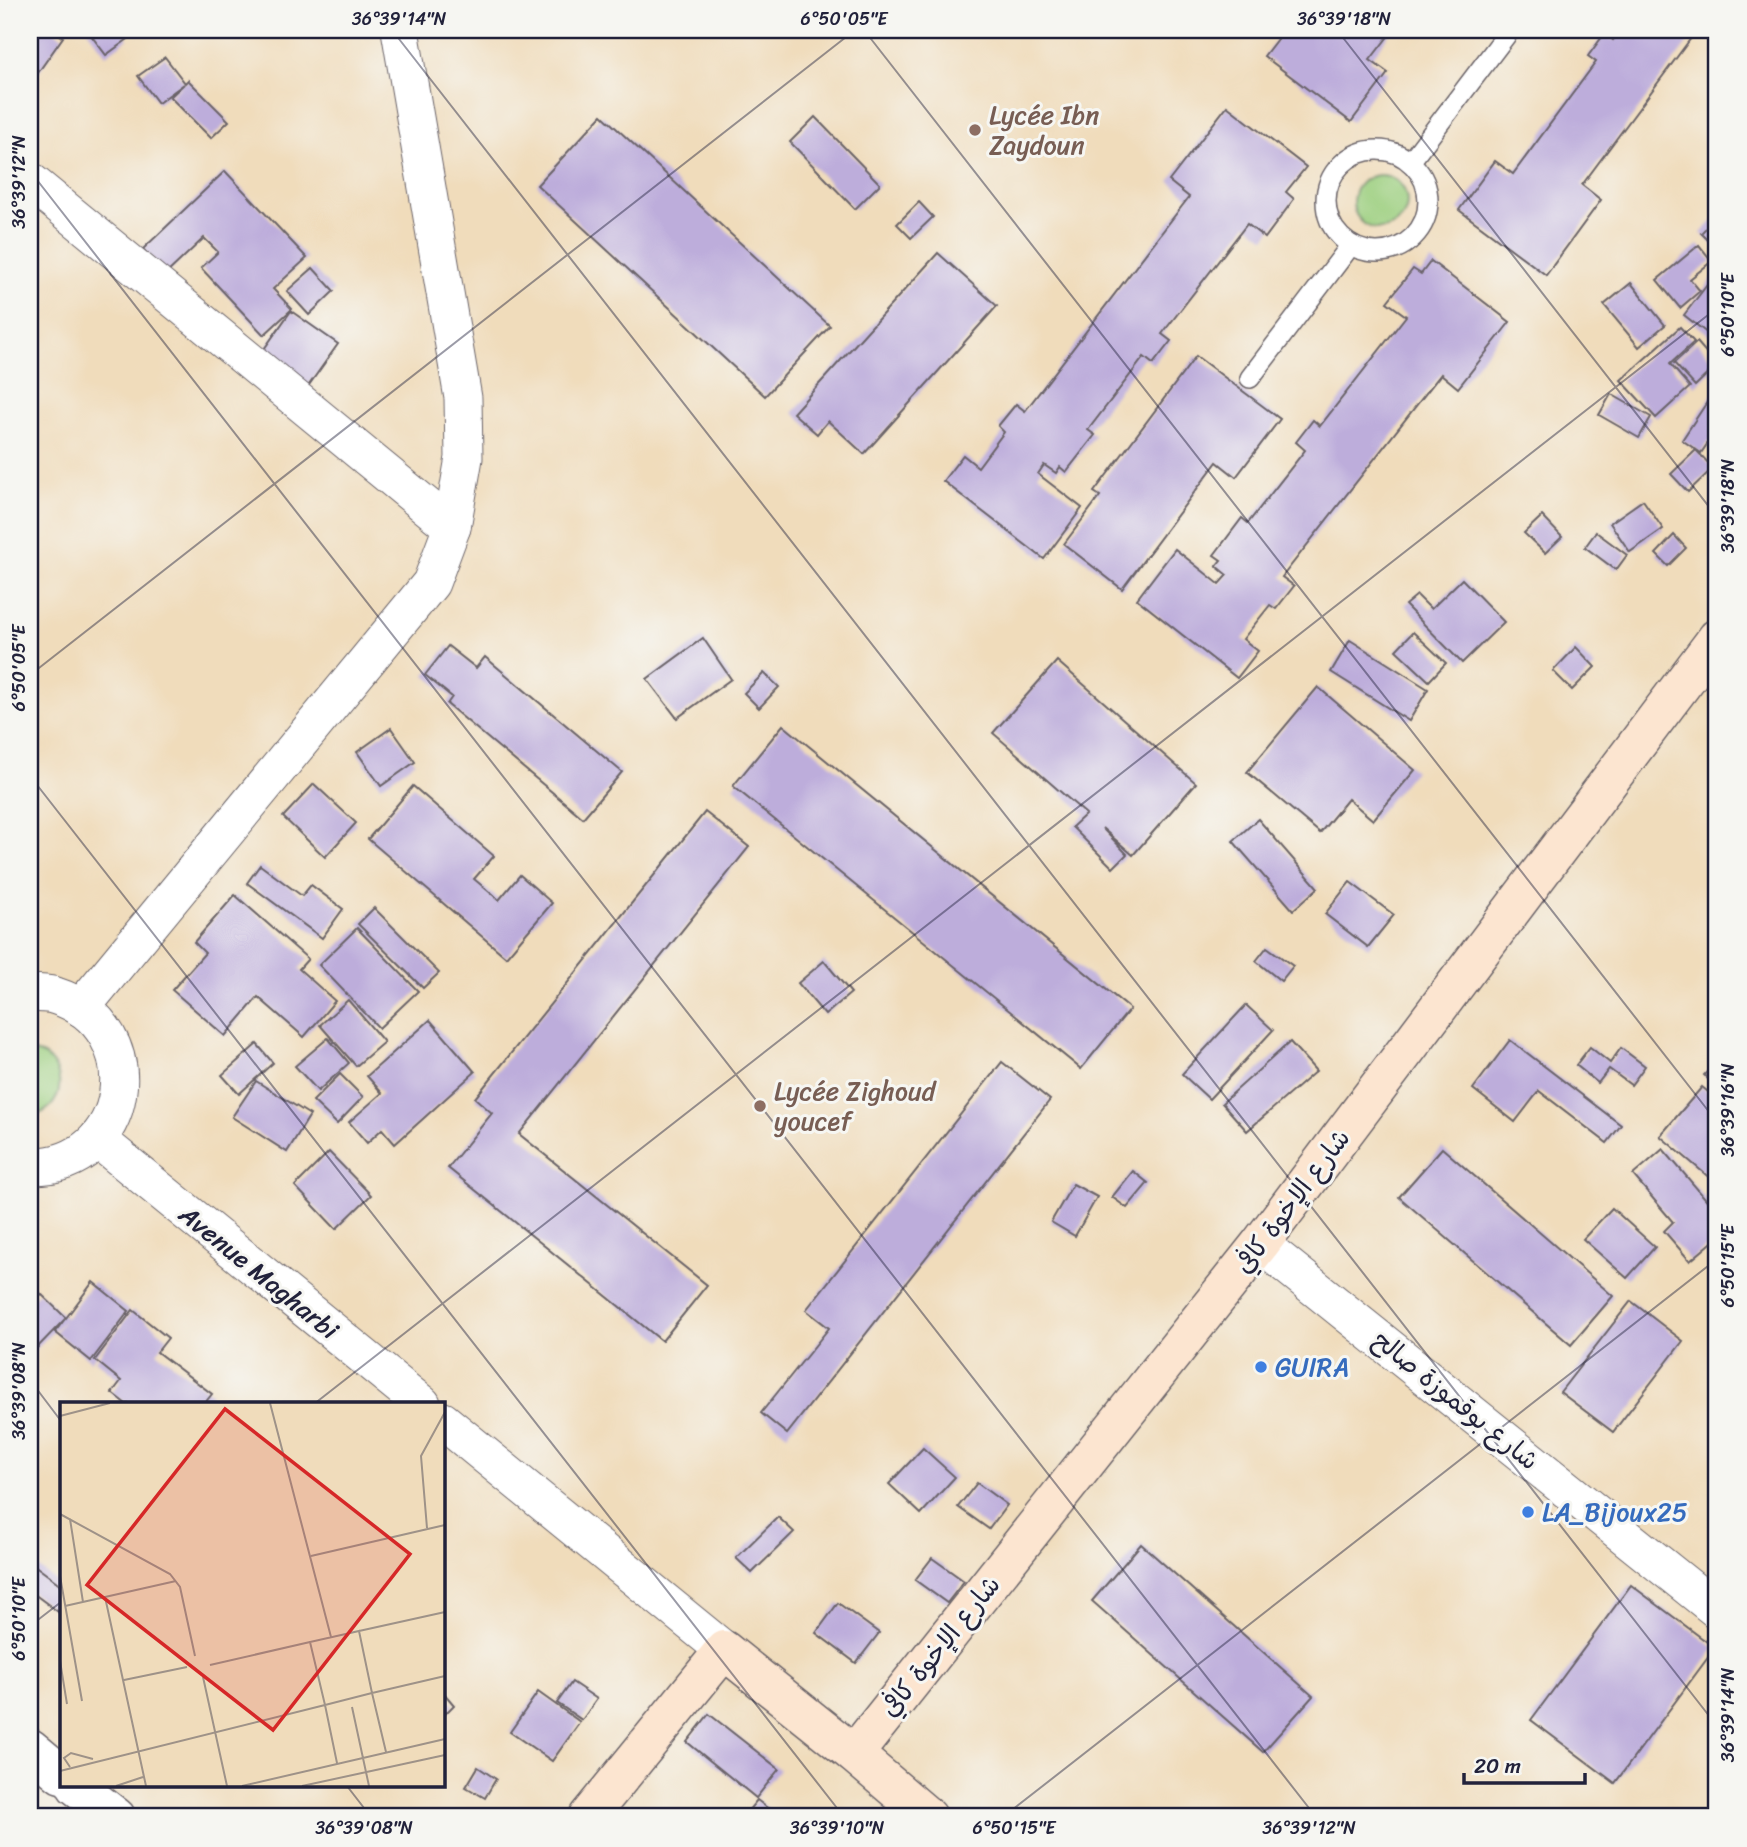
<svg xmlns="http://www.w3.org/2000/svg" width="1747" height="1847" viewBox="0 0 1747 1847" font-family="Sriracha,'Playpen Sans Arabic',sans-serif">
	<rect width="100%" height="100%" fill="#f6f6f2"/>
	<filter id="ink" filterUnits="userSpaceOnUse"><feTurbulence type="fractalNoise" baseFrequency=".0143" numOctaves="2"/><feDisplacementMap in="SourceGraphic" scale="14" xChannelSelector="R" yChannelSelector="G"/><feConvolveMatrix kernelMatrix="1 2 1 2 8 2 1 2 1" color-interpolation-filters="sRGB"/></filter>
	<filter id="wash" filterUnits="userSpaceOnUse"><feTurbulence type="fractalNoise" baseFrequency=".00686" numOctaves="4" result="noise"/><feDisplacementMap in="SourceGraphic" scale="28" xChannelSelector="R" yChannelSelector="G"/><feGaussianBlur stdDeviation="1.57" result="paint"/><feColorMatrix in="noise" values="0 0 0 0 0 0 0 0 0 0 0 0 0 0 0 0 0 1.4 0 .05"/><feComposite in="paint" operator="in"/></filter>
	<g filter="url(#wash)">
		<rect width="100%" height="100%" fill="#f0dcbb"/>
		<g fill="#9ccf7f" stroke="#5f785d" stroke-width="2">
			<circle cx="1380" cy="202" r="27"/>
			<path d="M 30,1051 C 35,1053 42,1053 46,1057 C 65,1071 64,1103 41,1113 C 40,1114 31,1115 30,1115 Z"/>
		</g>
		<g id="blocks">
			<g fill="#bdaddb">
				<polygon points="30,30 52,30 63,37 30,84"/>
				<polygon points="87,30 121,30 128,39 106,55"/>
				<polygon points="1284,30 1393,30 1370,60 1388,73 1351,122 1264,56"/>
				<polygon points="1621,30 1697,30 1582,185 1601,200 1546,275 1459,210 1495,161 1513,174 1596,62 1588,56 1605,33 1613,40"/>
				<polygon points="165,57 185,83 188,80 229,121 211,138 170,97 184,84 158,103 138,76"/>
				<polygon points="1227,106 1306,167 1286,192 1294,199 1265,238 1247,224 1162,334 1171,341 1153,364 1144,357 1088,430 1095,435 1066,472 1060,467 1056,473 1044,465 1038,474 1082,508 1044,559 943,481 963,455 978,467 1004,432 998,426 1016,404 1025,411 1189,197 1169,181"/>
				<polygon points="602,115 830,326 765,396 537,185"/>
				<polygon points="815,117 880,184 855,209 790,142"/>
				<polygon points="225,171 307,258 273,289 292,309 264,335 201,268 218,252 204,238 166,274 143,249"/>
				<polygon points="919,202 933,217 911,238 897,224"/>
				<polygon points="1717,217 1717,249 1701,233"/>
				<polygon points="1699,245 1712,261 1690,279 1700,291 1680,308 1657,280"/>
				<polygon points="938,253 997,306 864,454 828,421 817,434 793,413"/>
				<polygon points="1431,261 1510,322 1458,388 1441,374 1282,577 1294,586 1276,609 1270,605 1243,639 1258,651 1237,678 1137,599 1175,549 1219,584 1227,575 1216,566 1221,560 1214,555 1242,518 1248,523 1305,450 1296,442 1313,420 1320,426 1406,316 1387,302 1413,269 1421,274"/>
				<polygon points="313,268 334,291 309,315 287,291"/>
				<polygon points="1717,272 1717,341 1684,315"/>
				<polygon points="1631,283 1665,325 1639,347 1604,305"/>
				<polygon points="291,311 338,344 304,392 257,359"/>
				<polygon points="1680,327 1694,342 1670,364 1690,387 1656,418 1621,380"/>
				<polygon points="1697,342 1717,365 1695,386 1674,363"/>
				<polygon points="1196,356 1280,419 1236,477 1217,462 1122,589 1064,544 1100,496 1094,492"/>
				<polygon points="1717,387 1717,445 1710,440 1701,453 1682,440"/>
				<polygon points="1611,394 1651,417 1639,438 1599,415"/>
				<polygon points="1696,450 1713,468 1688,492 1671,474"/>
				<polygon points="1643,500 1663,529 1630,552 1610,523"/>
				<polygon points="1542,516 1562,537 1545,553 1524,533"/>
				<polygon points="1596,532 1627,555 1616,570 1585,547"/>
				<polygon points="1674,535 1686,548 1668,566 1656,554"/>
				<polygon points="1462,579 1504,622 1462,663 1405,605 1417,595 1431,609"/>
				<polygon points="1413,632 1446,663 1429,681 1396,650"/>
				<polygon points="703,638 731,679 677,718 647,679"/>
				<polygon points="1350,640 1428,689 1409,721 1331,672"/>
				<polygon points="448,646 476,668 485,657 622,772 583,818 447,704 452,697 425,675"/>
				<polygon points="1576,647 1595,667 1572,690 1553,671"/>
				<polygon points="1057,661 1196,783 1133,855 1102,828 1127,854 1113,868 1072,827 1086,814 993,733"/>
				<polygon points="764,673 779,687 759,708 744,693"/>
				<polygon points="1318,687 1415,770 1373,820 1348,799 1320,833 1247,772"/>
				<polygon points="783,725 1130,1009 1081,1069 733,786"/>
				<polygon points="391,728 415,762 381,786 357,752"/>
				<polygon points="314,784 356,823 325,857 283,817"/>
				<polygon points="413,786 494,856 474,879 499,900 520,875 552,903 506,957 368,839"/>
				<polygon points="705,812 749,847 519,1134 707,1285 662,1341 448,1168 492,1113 475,1098"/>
				<polygon points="1258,819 1318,888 1293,910 1233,841"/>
				<polygon points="260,865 302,896 311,885 343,909 322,938 247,883"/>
				<polygon points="1350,882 1394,915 1368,947 1325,914"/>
				<polygon points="235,895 308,959 299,969 335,1001 304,1037 258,997 225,1036 172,990 205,953 194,942"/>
				<polygon points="374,908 439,973 423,988 358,924"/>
				<polygon points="357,928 418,991 379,1028 319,965"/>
				<polygon points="1267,947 1293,966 1281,981 1256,961"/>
				<polygon points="824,961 851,993 825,1015 798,983"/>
				<polygon points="348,1000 384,1042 356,1066 320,1025"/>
				<polygon points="1246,1005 1273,1030 1209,1099 1182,1074"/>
				<polygon points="430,1020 475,1072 395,1144 382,1129 367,1143 349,1122 382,1093 367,1076"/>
				<polygon points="328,1038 349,1063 318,1091 295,1066"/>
				<polygon points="1510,1040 1621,1125 1607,1143 1539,1091 1515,1122 1473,1089"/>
				<polygon points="1290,1042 1316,1071 1247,1131 1222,1103"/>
				<polygon points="257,1044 273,1063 239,1094 222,1075"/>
				<polygon points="1590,1047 1610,1063 1621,1048 1645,1066 1631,1085 1609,1069 1598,1083 1576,1065"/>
				<polygon points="1002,1062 1050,1100 787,1434 761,1413 829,1328 806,1310"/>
				<polygon points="1717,1062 1717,1088 1704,1075"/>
				<polygon points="340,1074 363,1097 337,1124 313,1101"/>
				<polygon points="256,1081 310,1115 287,1152 232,1117"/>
				<polygon points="1702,1087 1717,1099 1717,1148 1715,1151 1717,1153 1717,1184 1660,1136"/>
				<polygon points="1442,1148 1613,1296 1571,1345 1399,1197"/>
				<polygon points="1663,1149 1717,1212 1717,1238 1690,1261 1664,1231 1673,1222 1633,1175"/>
				<polygon points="329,1152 371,1195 336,1229 295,1186"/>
				<polygon points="1133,1171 1148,1183 1127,1208 1112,1197"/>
				<polygon points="1073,1184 1097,1197 1075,1236 1051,1222"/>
				<polygon points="1612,1208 1655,1247 1627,1278 1583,1239"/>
				<polygon points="93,1282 129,1311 91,1361 55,1332 65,1319 30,1355 30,1302 39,1292 66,1318"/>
				<polygon points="1631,1301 1683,1341 1613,1432 1560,1392"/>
				<polygon points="133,1310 168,1338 157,1352 212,1394 204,1404 126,1404 112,1393 121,1381 95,1360"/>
				<polygon points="923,1448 955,1477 921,1514 889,1484"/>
				<polygon points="977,1483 1007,1505 989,1529 958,1507"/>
				<polygon points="778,1517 794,1532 752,1573 736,1558"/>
				<polygon points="1141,1544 1313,1696 1263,1752 1092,1601"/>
				<polygon points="932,1558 964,1581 947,1603 915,1580"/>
				<polygon points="30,1562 61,1585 61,1614 30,1591"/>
				<polygon points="1631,1585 1715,1648 1615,1783 1531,1720"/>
				<polygon points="838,1603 879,1633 856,1663 816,1633"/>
				<polygon points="572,1682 597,1699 582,1720 557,1703"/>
				<polygon points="443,1692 454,1705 443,1716"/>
				<polygon points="538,1692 580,1722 552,1761 510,1732"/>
				<polygon points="709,1714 779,1769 756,1798 687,1742"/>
				<polygon points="478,1767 496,1779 485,1798 466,1787"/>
				<polygon points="757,1800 779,1817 743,1817"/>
			</g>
		</g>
	</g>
	<g filter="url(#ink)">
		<use href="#blocks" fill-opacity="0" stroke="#6a6368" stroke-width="2"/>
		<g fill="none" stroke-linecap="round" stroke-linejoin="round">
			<g stroke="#6a6368" stroke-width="22">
				<g id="service">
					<circle cx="1377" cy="201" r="51"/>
					<polyline points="1410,162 1510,30"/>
					<polyline points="1250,378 1351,245"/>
				</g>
			</g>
			<g stroke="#6a6368" stroke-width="39">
				<g id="minor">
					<polyline points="30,181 452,527"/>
					<path d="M 30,993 C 38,994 48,993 56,996 C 153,1027 132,1169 30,1166"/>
					<polyline points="81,1008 431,583 452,527 464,458 463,398 400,30"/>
					<polyline points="97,1139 422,1404"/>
					<polyline points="1260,1244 1717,1610"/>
					<polyline points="443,1421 724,1650"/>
				</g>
			</g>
			<g stroke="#6a6368" stroke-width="41">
				<g id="tertiary">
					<polyline points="30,1748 61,1774"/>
					<polyline points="76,1786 116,1817"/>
				</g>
			</g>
			<g stroke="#6a6368" stroke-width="41">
				<g id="secondary">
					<polyline points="854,1754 1260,1244 1717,638"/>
					<polyline points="588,1817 724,1650 854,1754 928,1817"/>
				</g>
			</g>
			<use href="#service" stroke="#fff" stroke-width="19"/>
			<use href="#minor" stroke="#fff" stroke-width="37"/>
			<use href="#tertiary" stroke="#fff" stroke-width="38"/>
			<use href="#secondary" stroke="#fce5d0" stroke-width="38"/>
		</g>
	</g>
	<path fill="none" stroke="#22223b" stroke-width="2" stroke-opacity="0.45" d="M 392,30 L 1717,1726M 864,30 L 1717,1122M 1337,30 L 1717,517M 30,171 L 1316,1817M 30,675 L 855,30M 30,776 L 844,1817M 30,1380 L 61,1421M 314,1404 L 1717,308M 30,1626 L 61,1602M 347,1786 L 371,1817M 1003,1817 L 1717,1259"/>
	<g fill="#8d6e63" stroke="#f6f6f2" stroke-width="2.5">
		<circle cx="975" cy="130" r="7"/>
		<circle cx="760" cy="1106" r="7"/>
	</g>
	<g fill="#3f7fe0" stroke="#f6f6f2" stroke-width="2.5">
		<circle cx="1261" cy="1367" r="7"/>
		<circle cx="1528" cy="1512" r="7"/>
	</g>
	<g text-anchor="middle" stroke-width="6" stroke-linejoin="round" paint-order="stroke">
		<g font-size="26" fill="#785e54" stroke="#f6f6f2" text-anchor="start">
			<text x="989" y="124">Lycée Ibn<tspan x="989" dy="30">Zaydoun</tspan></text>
			<text x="774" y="1100">Lycée Zighoud<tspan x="774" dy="30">youcef</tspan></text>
		</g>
		<g font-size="26" fill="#22223b" stroke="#f6f6f2">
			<text transform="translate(1292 1201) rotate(-53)" y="9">شارع الإخوة كافي</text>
			<text transform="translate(259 1272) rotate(39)" y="9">Avenue Magharbi</text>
			<text transform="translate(1456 1400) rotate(39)" y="9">شارع بوقموزة صالح</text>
			<text transform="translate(940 1646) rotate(-51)" y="9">شارع الإخوة كافي</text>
		</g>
		<g font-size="26" fill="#366cbe" stroke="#f6f6f2" text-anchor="start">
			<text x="1275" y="1376">GUIRA</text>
			<text x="1542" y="1521">LA_Bijoux25</text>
		</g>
	</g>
	<g transform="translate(60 1402)">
		<rect width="385" height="385" fill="#f0dcbb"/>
		<path fill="none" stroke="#9e9288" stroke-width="2" d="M 210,1 L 271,235M 0,14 L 50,1M 0,112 L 110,172 L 120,185 L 135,254M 10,117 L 23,200M 367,126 L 361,54 L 385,10M 251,154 L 385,123M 0,174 L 22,299M 45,195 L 86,384M 5,204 L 116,179M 299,229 L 385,210M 299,229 L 312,291 L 265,303 L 250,240 ZM 0,259 L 7,302M 150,263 L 250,240M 143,275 L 167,384M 64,278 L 127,265M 292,305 L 309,384M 326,350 L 312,291 L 385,274M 10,365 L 4,356 L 11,351 L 33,357M 0,369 L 265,303 L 277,361M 56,384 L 83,375M 182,384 L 385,337M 242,384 L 385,353"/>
		<path fill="#d62828" fill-opacity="0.15" stroke="#d62828" stroke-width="3.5" d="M 165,7 L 350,152 L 213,328 L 27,183 Z"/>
		<rect width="385" height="385" fill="none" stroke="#22223b" stroke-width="3.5"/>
	</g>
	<rect width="1747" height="1847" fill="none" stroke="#f6f6f2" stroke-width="77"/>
	<path d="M1464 1773v10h121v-10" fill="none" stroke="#22223b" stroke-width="3.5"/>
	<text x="1474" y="1773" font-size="21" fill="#22223b" stroke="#f6f6f2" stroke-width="5" paint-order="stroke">20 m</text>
	<rect x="38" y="38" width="1670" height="1770" fill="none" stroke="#22223b" stroke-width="2.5"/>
	<g font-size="18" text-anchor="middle" fill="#22223b">
		<text x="399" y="25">36°39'14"N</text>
		<text x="844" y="25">6°50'05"E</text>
		<text x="1344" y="25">36°39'18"N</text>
		<text transform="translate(19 182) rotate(-90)" y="6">36°39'12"N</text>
		<text transform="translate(1728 315) rotate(-90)" y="6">6°50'10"E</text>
		<text transform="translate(1728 506) rotate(-90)" y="6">36°39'18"N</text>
		<text transform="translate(19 668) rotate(-90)" y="6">6°50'05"E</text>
		<text transform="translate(1728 1110) rotate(-90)" y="6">36°39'16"N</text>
		<text transform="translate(1728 1266) rotate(-90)" y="6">6°50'15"E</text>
		<text transform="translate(19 1391) rotate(-90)" y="6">36°39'08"N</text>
		<text transform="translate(19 1619) rotate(-90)" y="6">6°50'10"E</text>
		<text transform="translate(1728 1715) rotate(-90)" y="6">36°39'14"N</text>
		<text x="364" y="1834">36°39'08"N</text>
		<text x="837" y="1834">36°39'10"N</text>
		<text x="1014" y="1834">6°50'15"E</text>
		<text x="1309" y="1834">36°39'12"N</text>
	</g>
</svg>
